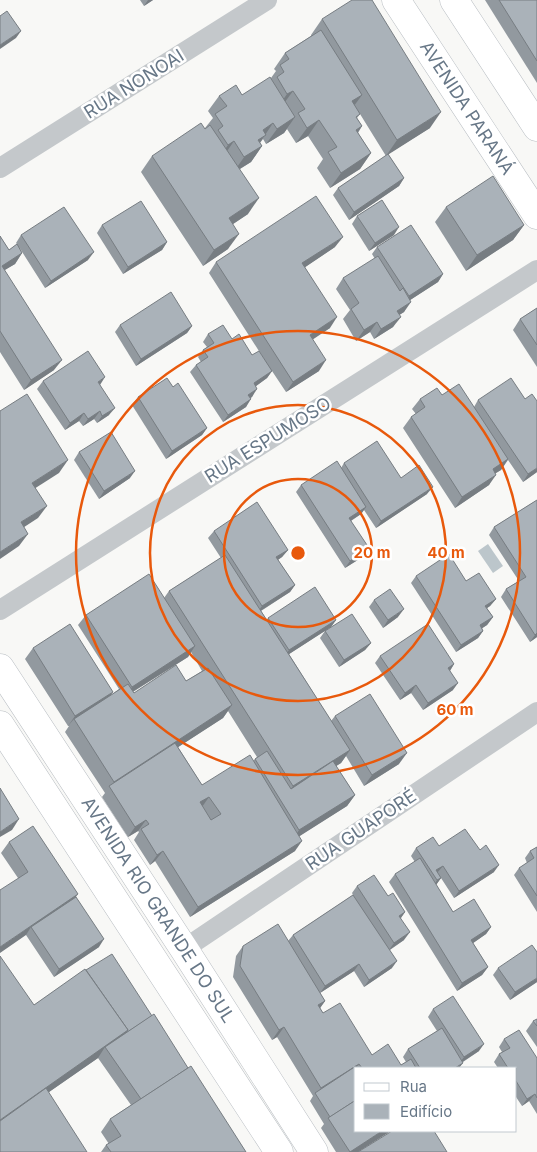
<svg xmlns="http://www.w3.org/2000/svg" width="537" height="1152" viewBox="0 0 537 1152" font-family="Inter,sans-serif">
	<rect width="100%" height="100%" fill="#f8f8f6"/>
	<polygon fill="#bcc6cb" points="488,544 503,566 493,573 478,551"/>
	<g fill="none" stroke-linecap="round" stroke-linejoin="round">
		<g stroke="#b8bdc2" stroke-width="29">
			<g id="secondary">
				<path id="s1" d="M 396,0 L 537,215"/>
				<polyline points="454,0 537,127"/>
				<path id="s2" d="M 0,668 L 184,949 L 314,1152"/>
				<polyline points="0,725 279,1152"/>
			</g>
		</g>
		<g stroke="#c4c8cb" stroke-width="20">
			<polyline points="0,168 267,0"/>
			<polyline points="0,610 537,270"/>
			<polyline points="184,949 537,712"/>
		</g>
		<use href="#secondary" stroke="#fff" stroke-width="28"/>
	</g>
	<g fill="#92999f" fill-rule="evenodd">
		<polygon points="140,0 153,0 144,6"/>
		<polygon points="485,0 537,0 537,83"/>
		<polygon points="322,19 430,128 388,154 404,178 399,186 349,220 333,195 338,188 386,156 360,114 357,118 362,126 358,133 371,153 360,169 330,188 317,168 323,159 308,136 296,143 287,129 292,122 284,133 266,144 263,139 260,143 262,146 251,162 240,169 248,214 233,224 228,249 203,266 141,172 152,156 205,128 213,118 208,111 219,96 242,95 271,78 276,71 274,69 285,53 311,36 311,35"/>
		<polygon points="446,207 524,225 513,240 466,271 435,222"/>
		<polygon points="357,216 394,235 369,251 352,224"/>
		<polygon points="102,225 167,242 162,250 123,274 97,233"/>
		<polygon points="21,235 88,260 45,288 19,247 22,253 15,264 4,270 54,370 24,390 0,352 0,236 9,250 17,244 16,243"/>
		<polygon points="335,247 305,267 330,328 312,339 319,371 286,392 272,371 267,378 256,386 252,397 250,398 246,407 223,422 190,372 196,365 201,362 198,357 203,350 207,347 203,342 208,334 232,339 252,355 264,359 209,273 216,262"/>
		<polygon points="377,247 443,274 438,282 410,300 404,312 399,315 393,327 374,339 370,332 356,341 343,319 350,310 336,289 343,278 375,259 372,254"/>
		<polygon points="537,308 537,367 513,330 520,319"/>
		<polygon points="120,325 192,326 187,333 136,366 115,332"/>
		<polygon points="43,381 100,385 109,415 97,423 94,419 83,426 79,421 65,430 37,389"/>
		<polygon points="173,387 207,428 202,435 166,459 132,405 138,397"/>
		<polygon points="442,395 474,407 478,400 537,472 523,482 508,460 501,470 495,473 489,485 455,508 403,428 411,417 416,414 412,409 420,399"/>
		<polygon points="79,452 130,478 99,499 74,460"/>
		<polygon points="344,463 401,478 427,494 376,528 364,510 361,514 351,521 364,556 345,568 296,492 301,485 341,468"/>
		<polygon points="537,500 537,637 530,642 501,597 506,589 519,581 489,535 494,527"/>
		<path d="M 214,531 L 288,550 L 282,557 L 278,560 L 295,585 L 290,592 L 261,611 L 267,620 L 268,618 L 336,620 L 331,627 L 289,654 L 331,721 L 335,716 L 399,764 L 364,786 L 346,756 L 341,763 L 336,766 L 355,795 L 347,806 L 299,836 L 295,851 L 190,917 L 155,861 L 150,865 L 134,840 L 139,832 L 138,831 L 128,837 L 102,797 L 105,793 L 65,732 L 69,726 L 68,726 L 25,659 L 33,648 L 111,695 L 119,689 L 78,625 L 86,615 L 164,598 L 169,591 L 221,558 L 208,538 ZM 191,652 L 202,671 L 186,681 L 134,693 L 133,692 L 188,657 ZM 228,711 L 257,757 L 253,761 L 202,785 L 178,747 L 223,718 Z"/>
		<polygon points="416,576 466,581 496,599 490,606 487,608 493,617 487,625 482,628 483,631 478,638 456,652 411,583"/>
		<polygon points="374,600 398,617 383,628 369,607"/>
		<polygon points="325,631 371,643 365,650 339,667 320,638"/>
		<polygon points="380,656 454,664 450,671 453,690 423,710 411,693 400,700 375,663"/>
		<polygon points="9,842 76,897 99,947 54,977 26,935 18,878 1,853"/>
		<polygon points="439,846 494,872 454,898 441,878 436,885 453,912 491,927 486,934 473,943 488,967 482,975 457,991 389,882 395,874 415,862 411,856 416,848"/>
		<polygon points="537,847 537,912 514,875 519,868 527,863 525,858 530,851"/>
		<polygon points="357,886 388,896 405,912 401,918 404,940 390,950 392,968 364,987 354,971 320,993 325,1001 320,1008 323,1013 372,1055 401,1065 406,1062 403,1057 408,1049 437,1031 428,1017 433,1009 479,1051 463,1062 459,1068 356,1068 358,1152 336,1152 321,1128 324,1124 310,1101 313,1096 277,1037 272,1040 233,977 236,956 243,946 288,941 293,935 353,895 352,893"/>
		<polygon points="498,968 537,982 510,1000 493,975"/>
		<polygon points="86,970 152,1016 188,1068 246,1152 101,1152 106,1145 109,1144 101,1132 110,1119 131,1105 98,1058 49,1092 0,1152 34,1005"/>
		<polygon points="537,1019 537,1047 526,1031 533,1021"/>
		<polygon points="504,1039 537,1058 537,1114 529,1101 522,1106 516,1097 516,1068 498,1068 494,1062 499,1054 502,1052 499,1047"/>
	</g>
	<g fill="#777d82">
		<polygon points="148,0 153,0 144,6"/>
		<polygon points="21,31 16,38 0,49 0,45"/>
		<polygon points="293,91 282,106 276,110 287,94"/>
		<polygon points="362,95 351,110 352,101"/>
		<polygon points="441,112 430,128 386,156 397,140"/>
		<polygon points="295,117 284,133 266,144 277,129"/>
		<polygon points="319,120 308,136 296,143 307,128"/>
		<polygon points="273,123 255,150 262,146 251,162 233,173 263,130"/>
		<polygon points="362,126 351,142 356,130"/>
		<polygon points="234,141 223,157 217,161 228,145"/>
		<polygon points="371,153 360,169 330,188 341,173"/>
		<polygon points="404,178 399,186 349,220 354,212"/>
		<polygon points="259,198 248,214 218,234 229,218"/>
		<polygon points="524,225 513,240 466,271 477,255"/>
		<polygon points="399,227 394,235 369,251 375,243"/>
		<polygon points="239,234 228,249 203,266 214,250"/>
		<polygon points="343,237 335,247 295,274 302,263"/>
		<polygon points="167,242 162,250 123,274 128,267"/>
		<polygon points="94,252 88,260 45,288 51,281"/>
		<polygon points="22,253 15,264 0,273 2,266"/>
		<polygon points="443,274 438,282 404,304 409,296"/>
		<polygon points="411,302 404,312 390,321 397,311"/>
		<polygon points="337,317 330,328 303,346 310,335"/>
		<polygon points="401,317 393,327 374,339 381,329"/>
		<polygon points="377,322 370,332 356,341 364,330"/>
		<polygon points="192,326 187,333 136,366 141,359"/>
		<polygon points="62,360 54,370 24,390 31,380"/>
		<polygon points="326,360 319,371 286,392 293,382"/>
		<polygon points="272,371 267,378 249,391 254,383"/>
		<polygon points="105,377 100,385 98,382"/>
		<polygon points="257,389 252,397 243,403 248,395"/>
		<polygon points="251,399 246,407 223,422 228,415"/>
		<polygon points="115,408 109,415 97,423 102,416"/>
		<polygon points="100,411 94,419 83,426 88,419"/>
		<polygon points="84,413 79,421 65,430 70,423"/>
		<polygon points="207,428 202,435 166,459 172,451"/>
		<polygon points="508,459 501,470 485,480 493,469"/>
		<polygon points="68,460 59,473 23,496 32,483"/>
		<polygon points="537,468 537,472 523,482 528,474"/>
		<polygon points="135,471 130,478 99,499 104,491"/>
		<polygon points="496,475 489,485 455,508 462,497"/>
		<polygon points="433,487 427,494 376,528 381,521"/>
		<polygon points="47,506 38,518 12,535 21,522"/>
		<polygon points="366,507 361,514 344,525 349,518"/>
		<polygon points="28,534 19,546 0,559 0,552"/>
		<polygon points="369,548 364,556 345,568 350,561"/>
		<polygon points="288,550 282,557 271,564 276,557"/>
		<polygon points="295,585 290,592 257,613 262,606"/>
		<polygon points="496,599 490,606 480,613 485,606"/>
		<polygon points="404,609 398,617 383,628 388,620"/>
		<polygon points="493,617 487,625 475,633 480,625"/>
		<polygon points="336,620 331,627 283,658 289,650"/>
		<polygon points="483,631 478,638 456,652 461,645"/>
		<polygon points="537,633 537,637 530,642 535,635"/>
		<polygon points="371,643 365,650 339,667 344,660"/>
		<polygon points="195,646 188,657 124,697 132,687"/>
		<polygon points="454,664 449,672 448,668"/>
		<polygon points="458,683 453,690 423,710 428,703"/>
		<polygon points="416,685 411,693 400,700 405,693"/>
		<polygon points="113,692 106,703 74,719 68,726 75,716"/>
		<polygon points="232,705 223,718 112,790 110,788 114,782"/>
		<polygon points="350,750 341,763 284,799 293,786"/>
		<polygon points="407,753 399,764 364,786 372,775"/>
		<polygon points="355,795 347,806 292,841 299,830"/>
		<polygon points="209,797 202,807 200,802"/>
		<polygon points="19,819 12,830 0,837 0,832"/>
		<polygon points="146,820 138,831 128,837 135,827"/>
		<polygon points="302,841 295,851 190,917 198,907"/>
		<polygon points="163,851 155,861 150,865 157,855"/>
		<polygon points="499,865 494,872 454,898 459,891"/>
		<polygon points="443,866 437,873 436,870"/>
		<polygon points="441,878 436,885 432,888 437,880"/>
		<polygon points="78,894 71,904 31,927 26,935 0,953 0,947"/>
		<polygon points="405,912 400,919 399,916"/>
		<polygon points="491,927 486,934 466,948 471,940"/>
		<polygon points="410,932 404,940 389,950 394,943"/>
		<polygon points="104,939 99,947 54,977 59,969"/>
		<polygon points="397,961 392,968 364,987 369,980"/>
		<polygon points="359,964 354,971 320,993 325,986"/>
		<polygon points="488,967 482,975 457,991 462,983"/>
		<polygon points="537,978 537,982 510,1000 515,992"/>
		<polygon points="325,1001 318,1011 318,1005"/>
		<polygon points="284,1027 277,1037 272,1040 279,1030"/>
		<polygon points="128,1030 119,1043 105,1047 98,1058 0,1126 0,1120"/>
		<polygon points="484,1044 479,1051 459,1064 464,1057"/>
		<polygon points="463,1063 459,1068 455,1068"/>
		<polygon points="359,1064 351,1074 316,1095 321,1088"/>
		<polygon points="535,1094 529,1101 522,1106 527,1099"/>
		<polygon points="382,1131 391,1131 358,1152 349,1152"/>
	</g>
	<g fill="#aab2b9" stroke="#777d82" fill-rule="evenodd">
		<polygon points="352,0 372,0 441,112 397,140 322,19"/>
		<polygon points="499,0 537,0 537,61"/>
		<polygon points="7,11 21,31 0,45 0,16"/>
		<polygon points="321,30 362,95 352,101 360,114 356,117 362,126 356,130 371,153 341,173 328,152 337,147 319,120 307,128 298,113 305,109 293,91 287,94 277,77 284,72 280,65 289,59 285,53"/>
		<polygon points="270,77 295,117 277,129 273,123 263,130 266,135 258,140 262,146 244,157 234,141 228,145 218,130 223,126 215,114 227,106 219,96 236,85 242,95"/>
		<polygon points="201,123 205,129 210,125 259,198 229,218 239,234 214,250 152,156"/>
		<polygon points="388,154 404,178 354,212 338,188"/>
		<polygon points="493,176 524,225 477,255 446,207"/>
		<polygon points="316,196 343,237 302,263 337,317 310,335 326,360 293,382 216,262"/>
		<polygon points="382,200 399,227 375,243 357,216"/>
		<polygon points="141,201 167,242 128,267 102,225"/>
		<polygon points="64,207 94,252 51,281 21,235"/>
		<polygon points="411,225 443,274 409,296 377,247"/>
		<polygon points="0,236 9,250 17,244 22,253 2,266 62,360 31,380 0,331"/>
		<polygon points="378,256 400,291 403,288 411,302 397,311 401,317 381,329 377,322 364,330 351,309 359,303 343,278"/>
		<polygon points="171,292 192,326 141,359 120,325"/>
		<polygon points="537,308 537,345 520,319"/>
		<polygon points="223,325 232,339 239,334 252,355 259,351 272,371 254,383 257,389 248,395 251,399 228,415 196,365 208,357 203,350 214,343 208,334"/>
		<polygon points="88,351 105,377 98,382 115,408 102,416 100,411 88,419 84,413 70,423 43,381"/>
		<polygon points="167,378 173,387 178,383 207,428 172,451 138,397"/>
		<polygon points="511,378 525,399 532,394 537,401 537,468 528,474 478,400"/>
		<polygon points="459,384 508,459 493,469 496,475 462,497 411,417 425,407 420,399 437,388 442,395"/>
		<polygon points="27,394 68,460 32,483 47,506 21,522 28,534 0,552 0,411"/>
		<polygon points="111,432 135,471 104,491 79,452"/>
		<polygon points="377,441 401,478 419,465 433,487 381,521 344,463"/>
		<polygon points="337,461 366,507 349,518 369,548 350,561 301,485"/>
		<polygon points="537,500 537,633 535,635 506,589 526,577 494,527"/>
		<polygon points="257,502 288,550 276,557 295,585 262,606 214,531"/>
		<polygon points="449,554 466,581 479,573 496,599 485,606 493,617 480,625 483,631 461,645 416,576"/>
		<polygon points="225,555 350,750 293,786 169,591"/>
		<polygon points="149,574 195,646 132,687 86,615"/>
		<polygon points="315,587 336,620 289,650 268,618"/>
		<polygon points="390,589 404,609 388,620 374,600"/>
		<polygon points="352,614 371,643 344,660 325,631"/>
		<polygon points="70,624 113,692 75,716 33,648"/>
		<polygon points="428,624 454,664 448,668 458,683 428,703 416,685 405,693 380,656"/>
		<polygon points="176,665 186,681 208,668 232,705 114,782 74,719 128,684 134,693"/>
		<polygon points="370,694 407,753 372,775 335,716"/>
		<path d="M 175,743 L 202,785 L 250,755 L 302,841 L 198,907 L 163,851 L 157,855 L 141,829 L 149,824 L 146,820 L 135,827 L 109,786 ZM 209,797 L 221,814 L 211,820 L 200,802 Z"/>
		<polygon points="267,751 291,789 333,761 355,795 299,830 255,759"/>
		<polygon points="0,788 19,819 0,832"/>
		<polygon points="33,826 78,894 0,947 0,890 28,872 9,842"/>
		<polygon points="465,829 480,850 486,845 499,865 459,891 443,866 436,870 441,878 437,880 416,848 433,837 439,846"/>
		<polygon points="537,847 537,896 519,868 534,858 530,851"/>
		<polygon points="420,858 453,912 474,899 491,927 471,940 488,967 462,983 395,874"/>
		<polygon points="374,875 388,896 393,893 405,912 399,916 410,932 394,943 357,886"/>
		<polygon points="353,895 397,961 369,980 359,964 325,986 293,935"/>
		<polygon points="76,897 104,939 59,969 31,927"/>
		<polygon points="278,924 325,1001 318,1005 323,1013 340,1003 372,1055 388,1044 401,1065 411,1059 416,1068 362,1068 359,1064 321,1088 284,1027 279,1030 240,966 243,946"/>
		<polygon points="532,945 537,952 537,978 515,992 498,968"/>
		<polygon points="112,954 152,1016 126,1033 128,1030 86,970"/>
		<polygon points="0,956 34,1005 85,969 128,1030 0,1120"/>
		<polygon points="453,996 484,1044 464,1057 433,1009"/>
		<polygon points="154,1014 188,1068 141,1099 105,1047"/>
		<polygon points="537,1019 537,1026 533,1021"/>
		<polygon points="442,1028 463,1063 455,1068 420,1068 408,1049"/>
		<polygon points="519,1030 537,1058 537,1098 535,1094 527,1099 516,1081 516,1068 508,1068 499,1054 510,1048 504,1039"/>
		<polygon points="191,1066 246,1152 111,1152 106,1145 121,1136 110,1119"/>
		<polygon points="356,1066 358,1068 356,1068 356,1100 330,1117 315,1093"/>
		<polygon points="46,1088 87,1152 0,1152 0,1121"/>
		<polygon points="356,1100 356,1131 382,1131 350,1152 328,1118"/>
		<polygon points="392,1131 434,1131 447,1152 358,1152"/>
	</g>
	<g fill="none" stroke="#e8590c" stroke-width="2.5">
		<circle cx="298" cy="553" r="74"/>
		<circle cx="298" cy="553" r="148"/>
		<circle cx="298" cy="553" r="222"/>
	</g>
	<g text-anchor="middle" stroke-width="5" stroke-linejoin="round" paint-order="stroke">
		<g font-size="18" fill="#677787" stroke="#fff">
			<text transform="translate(134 84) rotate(-32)" y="6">RUA NONOAI</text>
			<text dy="6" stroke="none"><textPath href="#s1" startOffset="129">AVENIDA PARANÁ</textPath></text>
			<text transform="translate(268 440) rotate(-32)" y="6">RUA ESPUMOSO</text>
			<text transform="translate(361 830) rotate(-34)" y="6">RUA GUAPORÉ</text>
			<text dy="6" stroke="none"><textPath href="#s2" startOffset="289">AVENIDA RIO GRANDE DO SUL</textPath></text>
		</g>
	</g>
	<circle cx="298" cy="553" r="8" fill="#e8590c" stroke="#fff" stroke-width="2.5"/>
	<g font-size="15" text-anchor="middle" font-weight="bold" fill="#e8590c" stroke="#fff" stroke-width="5" stroke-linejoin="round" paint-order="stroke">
		<text x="372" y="558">20 m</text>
		<text x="446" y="558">40 m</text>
		<text x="455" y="715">60 m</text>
	</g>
	<rect x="354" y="1067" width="162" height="65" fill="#ffffff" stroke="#c2c9cf"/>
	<rect x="364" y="1083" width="25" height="8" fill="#ffffff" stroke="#c2c9cf"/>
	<text x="400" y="1092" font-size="15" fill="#677787">Rua</text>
	<rect x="364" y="1104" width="25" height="15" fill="#aab2b9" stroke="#c2c9cf"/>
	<text x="400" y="1117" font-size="15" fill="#677787">Edifício</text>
</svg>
